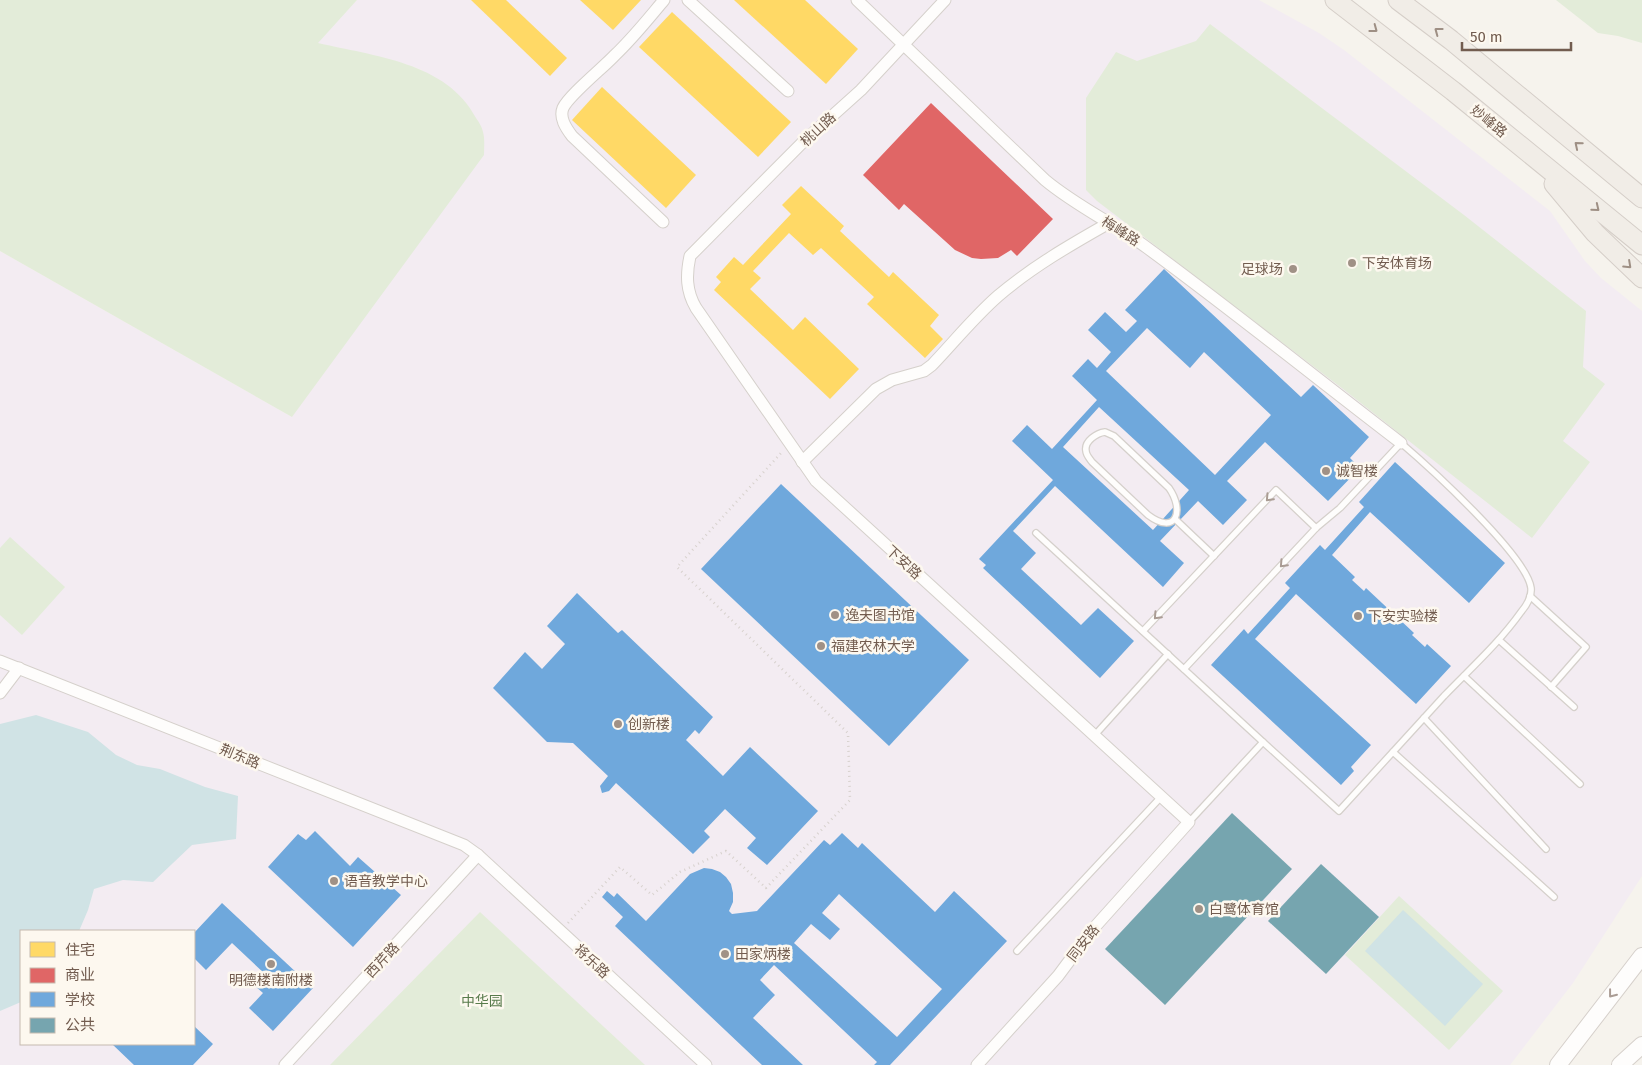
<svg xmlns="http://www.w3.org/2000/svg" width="1642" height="1065" viewBox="0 0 1642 1065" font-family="'Fira Sans','Noto Sans SC',sans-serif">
	<rect width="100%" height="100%" fill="#f6f3ed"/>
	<path fill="#f3ecf2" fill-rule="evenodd" d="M 357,0 L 1259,0 L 1319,33 L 1344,50 L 1550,211 L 1585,261 L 1601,278 L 1642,311 L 1642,876 L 1573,983 L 1510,1065 L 0,1065 L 0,251 L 292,417 L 422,70 L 402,63 L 317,43 ZM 21,931 L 194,931 L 194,1044 L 21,1044 Z"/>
	<g fill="#e3ecd9">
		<path d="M 0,0 L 357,0 L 318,43 C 373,56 447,62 476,118 C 479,122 482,127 483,132 C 485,139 484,148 484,155 L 292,417 L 0,251 Z"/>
		<polygon points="1556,0 1642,0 1642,43 1618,36 1598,33"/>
		<polygon points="1210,24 1464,215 1586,311 1583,367 1605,384 1563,441 1590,462 1532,538 1343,389 1097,201 1086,190 1086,98 1116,52 1137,61 1196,41"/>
		<polygon points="10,537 65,587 22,635 0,615 0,548"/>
		<polygon points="1399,896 1503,991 1449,1050 1345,955"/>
		<polygon points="480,912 645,1065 330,1065"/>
	</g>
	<g fill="#d0e3e5">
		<polygon points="36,715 88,732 116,755 137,765 160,769 205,787 238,796 236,839 192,845 153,882 123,880 94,889 88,910 79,931 21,931 21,1002 0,1011 0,724"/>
		<polygon points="1403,910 1483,984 1445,1026 1365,951"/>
	</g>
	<g fill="#ffd966">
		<polygon points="471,0 506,0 567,58 550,76"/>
		<polygon points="580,0 641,0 613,30"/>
		<polygon points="734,0 805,0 858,49 826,84"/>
		<polygon points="672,12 791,122 758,157 639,47"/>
		<polygon points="602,87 696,175 666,208 572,120"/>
		<polygon points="801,186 844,226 840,231 889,277 893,272 939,315 930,326 943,339 925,358 867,304 874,297 821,248 813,255 789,233 753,271 761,278 750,289 793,330 805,317 859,369 830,399 714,290 721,282 716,277 734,257 743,265 791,214 782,205"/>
	</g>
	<polygon fill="#e06666" points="931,103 1053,219 1017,256 1011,250 998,258 981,259 972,258 955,250 904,204 899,210 863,175"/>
	<g fill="#6fa8dc" fill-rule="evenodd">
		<path d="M 1164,269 L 1301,397 L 1313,385 L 1369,437 L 1350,458 L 1360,468 L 1328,501 L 1265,442 L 1227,481 L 1247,500 L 1223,525 L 1198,501 L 1160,541 L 1184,563 L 1163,587 L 1055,486 L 1013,531 L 1036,553 L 1021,569 L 1081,625 L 1098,608 L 1134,641 L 1100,678 L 983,568 L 986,565 L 979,559 L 1053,480 L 1012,441 L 1027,425 L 1052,449 L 1097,400 L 1072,376 L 1088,359 L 1097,368 L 1111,352 L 1088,330 L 1105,312 L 1126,332 L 1137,321 L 1125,310 ZM 1147,328 L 1190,368 L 1204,352 L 1271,415 L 1215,475 L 1106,371 ZM 1099,407 L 1189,490 L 1153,530 L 1063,447 Z"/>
		<polygon points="1395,462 1505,563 1469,603 1370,512 1332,555 1355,577 1352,580 1364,591 1366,588 1414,633 1412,635 1425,647 1427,644 1451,666 1416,704 1296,594 1255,639 1371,745 1351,767 1354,771 1341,785 1211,665 1244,629 1248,634 1290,588 1285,583 1320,545 1325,550 1364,507 1359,502"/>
		<polygon points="781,484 969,660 889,746 701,569"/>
		<polygon points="577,593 618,633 622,630 713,717 699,734 695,730 686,740 723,776 750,747 818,811 767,865 747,848 756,838 725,809 704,831 710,837 693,854 616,783 609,791 602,793 600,786 608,776 573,743 547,742 493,688 525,652 542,669 565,644 547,626"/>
		<polygon points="315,831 350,866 358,857 401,895 353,947 268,867 298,834 306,840"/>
		<path d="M 842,833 L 858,848 L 862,843 L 935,912 L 954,891 L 1007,941 L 890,1065 L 874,1065 L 877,1062 L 774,965 L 760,980 L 775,995 L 753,1018 L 803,1065 L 762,1065 L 615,926 L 623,917 L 602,897 L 607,891 L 614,897 L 617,893 L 646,921 L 690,874 L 704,868 L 712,869 L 720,872 L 726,877 L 731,884 L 733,893 L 733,902 L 729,911 L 732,914 L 757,911 L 824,840 L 830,845 ZM 839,894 L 942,989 L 897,1037 L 794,943 L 811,924 L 830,940 L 840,929 L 822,913 Z"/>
		<polygon points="222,903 313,988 273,1031 249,1008 263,993 255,986 266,975 232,943 206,970 194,958 194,933"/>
		<polygon points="194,1026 213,1044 193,1065 134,1065 112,1044 194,1044"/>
	</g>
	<g fill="#76a5af">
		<polygon points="1232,813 1292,869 1165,1005 1105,949"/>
		<polygon points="1321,864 1379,917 1326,974 1268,921"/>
	</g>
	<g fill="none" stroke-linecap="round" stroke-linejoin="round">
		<g stroke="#d5d0cb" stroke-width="8">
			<g id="lane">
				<path d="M 1105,432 L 1114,436 L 1169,488 C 1185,511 1176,536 1148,515 L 1092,462 C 1090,459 1086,455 1086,451 C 1084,441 1097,433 1105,432 Z"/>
				<polyline points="1175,519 1214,556"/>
				<polyline points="1036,533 1263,742 1189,822"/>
				<polyline points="1530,596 1586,647 1551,687"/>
				<polyline points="1143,631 1276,490 1316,528"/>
				<polyline points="1499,640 1574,707"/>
				<path d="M 1184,669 L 1316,528 L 1340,508 L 1401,443 C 1428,466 1527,556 1531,588 C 1532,597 1526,606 1521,612 C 1499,643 1470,669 1444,696 C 1409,734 1374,773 1339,811 L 1263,742"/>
				<polyline points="1464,676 1580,784"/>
				<polyline points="1424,718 1546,849"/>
				<polyline points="1094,736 1168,654"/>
				<polyline points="1393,752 1554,897"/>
				<polyline points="1017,951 1161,797"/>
			</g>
		</g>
		<g stroke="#d5d0cb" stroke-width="13">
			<g id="street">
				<polyline points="688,0 788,91"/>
				<path d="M 857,0 L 1045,180 C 1076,206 1113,223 1146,247 C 1232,310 1316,378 1401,443"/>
				<path d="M 945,0 L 861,90 L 802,143 L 690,256 C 686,275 686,291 696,308 L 816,481 L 1189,822 L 1093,929 L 1058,976 L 977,1065"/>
				<path d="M 663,222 L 572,136 C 566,128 559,118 563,108 C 569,95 604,67 615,55 C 633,38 648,19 664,0"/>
				<path d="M 802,462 L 876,389 L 892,380 L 924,371 L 932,365 C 954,342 974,317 998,296 C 1032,267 1070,245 1109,223"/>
				<polyline points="0,661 464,845 478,855 706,1065"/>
				<polyline points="0,693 19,668"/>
				<polyline points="285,1065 478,855"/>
			</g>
		</g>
		<g stroke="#d6d0cb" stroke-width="18">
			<g id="secondary">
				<polyline points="1558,1065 1642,956"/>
				<polyline points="1620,1065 1642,1045"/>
			</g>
		</g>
		<g stroke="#d5cec8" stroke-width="21">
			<g id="primary">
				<polyline points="1335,0 1453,91 1642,245"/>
				<polyline points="1398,0 1451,40 1642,198"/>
				<polyline points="1554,184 1595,233 1642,278"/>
			</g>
		</g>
		<polyline stroke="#d7d1cd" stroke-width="2.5" stroke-dasharray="1 4" stroke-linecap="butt" points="568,923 620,867 652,895 680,872 726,851 766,888 850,800 848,733 677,567 782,452"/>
		<use href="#lane" stroke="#fefdfc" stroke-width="5.5"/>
		<use href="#street" stroke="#fefdfc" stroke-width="11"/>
		<use href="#secondary" stroke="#fefdfc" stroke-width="16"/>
		<use href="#primary" stroke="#f1ede7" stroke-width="19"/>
	</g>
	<defs><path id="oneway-chevron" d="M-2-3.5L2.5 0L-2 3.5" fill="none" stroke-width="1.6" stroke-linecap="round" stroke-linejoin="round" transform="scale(1.25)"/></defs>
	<g stroke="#9e8f84">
		<use href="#oneway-chevron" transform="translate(1374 29) rotate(37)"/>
		<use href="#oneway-chevron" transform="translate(1438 31) rotate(-143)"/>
		<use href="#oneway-chevron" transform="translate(1578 145) rotate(-140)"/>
		<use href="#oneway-chevron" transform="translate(1596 208) rotate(39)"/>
		<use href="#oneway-chevron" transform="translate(1628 265) rotate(43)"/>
	</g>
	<g stroke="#aa9c94">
		<use href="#oneway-chevron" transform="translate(1269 498) rotate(133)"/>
		<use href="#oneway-chevron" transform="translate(1283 564) rotate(133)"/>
		<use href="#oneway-chevron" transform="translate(1157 616) rotate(133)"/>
		<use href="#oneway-chevron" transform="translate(1612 994) rotate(128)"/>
	</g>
	<g fill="#a09186" stroke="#fdf8ef" stroke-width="2">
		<circle cx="1352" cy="263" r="5"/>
		<circle cx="1293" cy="269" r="5"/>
		<circle cx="1326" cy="471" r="5"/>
		<circle cx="835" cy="615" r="5"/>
		<circle cx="1358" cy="616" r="5"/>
		<circle cx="821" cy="646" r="5"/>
		<circle cx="618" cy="724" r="5"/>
		<circle cx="334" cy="881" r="5"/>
		<circle cx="1199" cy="909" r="5"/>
		<circle cx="725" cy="954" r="5"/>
		<circle cx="271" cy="964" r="5"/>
	</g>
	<g text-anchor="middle" stroke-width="5" stroke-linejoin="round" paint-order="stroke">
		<g font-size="14" fill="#725c4f" stroke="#fdf8ef">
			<text transform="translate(1489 121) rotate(39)" y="5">妙峰路</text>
			<text transform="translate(818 129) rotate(-43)" y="5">桃山路</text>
			<text transform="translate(1121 231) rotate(32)" y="5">梅峰路</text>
			<text transform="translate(904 562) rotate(42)" y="5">下安路</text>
			<text transform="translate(240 756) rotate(22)" y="5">荆东路</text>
			<text transform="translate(1083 943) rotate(-52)" y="5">同安路</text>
			<text transform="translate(382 960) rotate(-47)" y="5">西芹路</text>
			<text transform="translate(592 961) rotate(43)" y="5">将乐路</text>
		</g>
		<g font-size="14" fill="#725c4f" stroke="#fdf8ef" text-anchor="start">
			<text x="1362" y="268">下安体育场</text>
			<text x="1283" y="274" text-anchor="end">足球场</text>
			<text x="1336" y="476">诚智楼</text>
			<text x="845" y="620">逸夫图书馆</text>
			<text x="1368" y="621">下安实验楼</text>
			<text x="831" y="651">福建农林大学</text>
			<text x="628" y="729">创新楼</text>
			<text x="344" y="886">语音教学中心</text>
			<text x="1209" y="914">白鹭体育馆</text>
			<text x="735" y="959">田家炳楼</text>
			<text x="271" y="985" text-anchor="middle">明德楼南附楼</text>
		</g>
		<g font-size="14" fill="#597b4c" stroke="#fdf8ef">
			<text x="482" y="1006">中华园</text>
		</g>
	</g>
	<rect x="20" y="930" width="175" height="115" fill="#fdf8ef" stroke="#c5baaf"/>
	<rect x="30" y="942" width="25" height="15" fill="#ffd966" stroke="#c5baaf"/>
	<text x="65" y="955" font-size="15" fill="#725c4f">住宅</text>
	<rect x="30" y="968" width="25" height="15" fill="#e06666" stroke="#c5baaf"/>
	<text x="65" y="980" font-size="15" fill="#725c4f">商业</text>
	<rect x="30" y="992" width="25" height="15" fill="#6fa8dc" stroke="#c5baaf"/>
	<text x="65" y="1005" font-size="15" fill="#725c4f">学校</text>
	<rect x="30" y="1018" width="25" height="15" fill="#76a5af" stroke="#c5baaf"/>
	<text x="65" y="1030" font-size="15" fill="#725c4f">公共</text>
	<path d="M1462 42v8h109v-8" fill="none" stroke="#725c4f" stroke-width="2.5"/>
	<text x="1470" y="42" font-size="15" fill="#725c4f" stroke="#fdf8ef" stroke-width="4" paint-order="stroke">50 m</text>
</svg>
